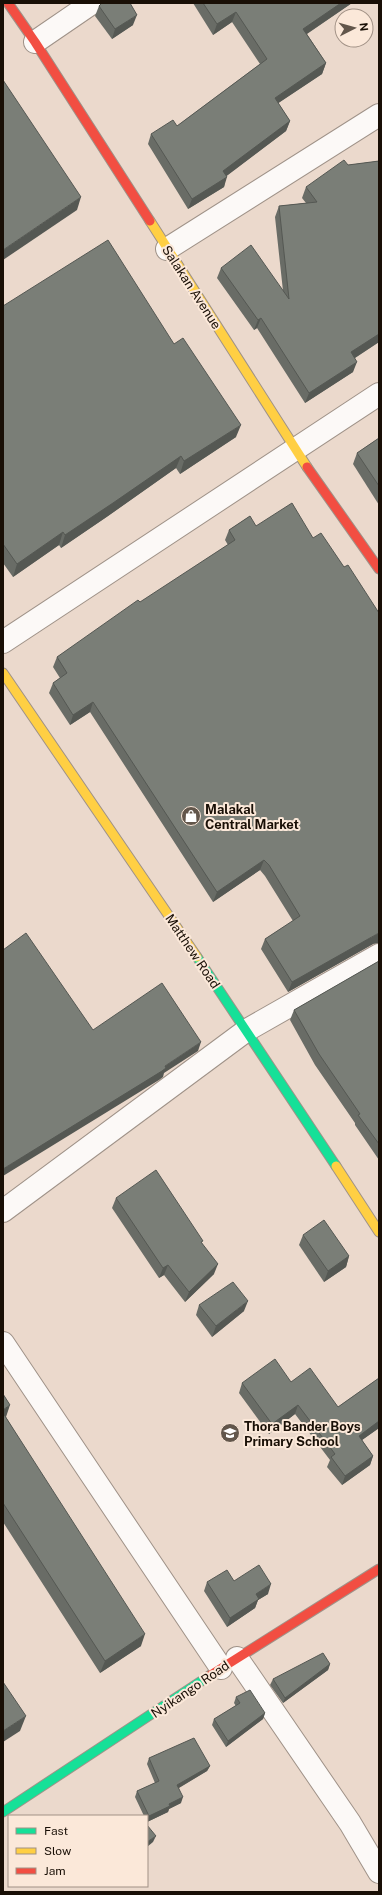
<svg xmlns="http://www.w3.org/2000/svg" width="382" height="1895" viewBox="0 0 382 1895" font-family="'Public Sans',sans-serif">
	<rect width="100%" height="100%" fill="#ebd9cc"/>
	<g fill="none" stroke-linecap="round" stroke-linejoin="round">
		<g stroke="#9f9288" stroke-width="24">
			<g id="street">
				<polyline points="35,42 92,3"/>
				<polyline points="167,249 379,115"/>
				<polyline points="3,642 379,394"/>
				<polyline points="3,1211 247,1030 379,955"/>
				<polyline points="3,1343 221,1668"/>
				<polyline points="237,1658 350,1823 379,1872"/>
			</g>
		</g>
		<g stroke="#9f9288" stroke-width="11">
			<g id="fast">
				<polyline points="197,957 336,1166"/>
				<polyline points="3,1812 209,1676"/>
			</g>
		</g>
		<g stroke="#9f9288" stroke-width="11">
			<g id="slow">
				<polyline points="150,221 307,467"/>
				<polyline points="3,673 197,957"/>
				<polyline points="336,1166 379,1232"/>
			</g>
		</g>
		<g stroke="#9f9288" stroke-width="11">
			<g id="jam">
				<polyline points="8,3 35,42 150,221"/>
				<polyline points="307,467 379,569"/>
				<polyline points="209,1676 379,1569"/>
			</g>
		</g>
		<use href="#street" stroke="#fcf9f7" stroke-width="22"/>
		<use href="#fast" stroke="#16e098" stroke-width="9"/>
		<use href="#slow" stroke="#ffcf43" stroke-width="9"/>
		<use href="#jam" stroke="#f24e42" stroke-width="9"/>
	</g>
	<g fill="#696c66">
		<polygon points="193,3 352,3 307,34 326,63 322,74 278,103 290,121 286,131 226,176 224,187 188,209 148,144 151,134 177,126 260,64 232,22 213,35"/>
		<polygon points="99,6 133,25 112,39 95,16"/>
		<polygon points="379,161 379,342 355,358 353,372 305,403 257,328 254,330 217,278 221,268 283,291 275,217 279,206 306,203 302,198 306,187 348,165"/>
		<polygon points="3,306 174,344 236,437 180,474 176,468 108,516 61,548 59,545 13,577 3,563"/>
		<polygon points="379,438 379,505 353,464 357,453"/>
		<polygon points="250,516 373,944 288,992 261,949 265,939 293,921 265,876 260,870 213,902 90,712 70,725 49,693 53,683 60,678 53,667 57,657 228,545 225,540 229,530"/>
		<polygon points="379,961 379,1160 355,1125 355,1123 315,1065 290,1020 294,1010"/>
		<polygon points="116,1198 202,1243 214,1274 185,1302 164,1275 159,1278 112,1208"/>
		<polygon points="303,1235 349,1256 346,1267 324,1282 299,1245"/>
		<polygon points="199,1305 244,1311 212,1337 196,1315"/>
		<polygon points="379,1378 379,1428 362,1440 373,1456 370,1465 342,1485 327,1467 330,1460 295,1414 269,1434 239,1393 242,1383 291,1382 338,1407"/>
		<polygon points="3,1394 6,1417 141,1646 100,1673 3,1522"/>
		<polygon points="234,1581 268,1594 258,1600 255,1608 227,1627 204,1591 207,1582"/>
		<polygon points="330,1664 328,1670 283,1703 270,1685 273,1679"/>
		<polygon points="236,1697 265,1713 263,1719 226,1747 212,1725 214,1719 236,1706 234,1703"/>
		<polygon points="149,1758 210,1766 207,1771 179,1788 181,1803 169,1809 168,1812 147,1822 147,1816 144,1816 135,1797 137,1791 155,1783 147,1764"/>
	</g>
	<g fill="#555853">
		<polygon points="341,3 352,3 299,39 303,29"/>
		<polygon points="236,12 232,22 213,35 217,24"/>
		<polygon points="137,15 133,25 112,39 115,29"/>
		<polygon points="326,63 322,74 271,108 275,98"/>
		<polygon points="290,121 286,131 220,181 223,171"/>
		<polygon points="227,177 224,187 188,209 192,199"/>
		<polygon points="81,197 77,210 3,260 3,250"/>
		<polygon points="261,318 257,328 254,330 258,320"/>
		<polygon points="379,334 379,342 347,363 351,352"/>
		<polygon points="357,362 353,372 305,403 309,393"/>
		<polygon points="241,425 236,437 180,474 184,461"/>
		<polygon points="181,456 176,468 108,516 61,548 65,535"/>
		<polygon points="63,532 59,545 13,577 17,564"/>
		<polygon points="93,702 90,712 70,725 73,715"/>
		<polygon points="264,860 260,870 213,902 217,892"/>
		<polygon points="379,933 379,943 373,944 288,992 292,982 377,934"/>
		<polygon points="201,1042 198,1051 164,1073 163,1077 159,1080 3,1176 3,1169 165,1066"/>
		<polygon points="349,1256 346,1267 324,1282 328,1271"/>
		<polygon points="218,1264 214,1274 185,1302 189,1292"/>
		<polygon points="168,1265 164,1275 159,1278 163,1268"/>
		<polygon points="248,1301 244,1311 212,1337 216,1326"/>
		<polygon points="10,1405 6,1417 3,1419 3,1410"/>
		<polygon points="298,1405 295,1414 269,1434 272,1424"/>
		<polygon points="379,1421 379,1428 355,1445 359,1436"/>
		<polygon points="373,1456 370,1465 342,1485 345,1476"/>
		<polygon points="271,1584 268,1594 258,1600 255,1608 227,1627 230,1618 256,1594"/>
		<polygon points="145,1634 141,1646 100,1673 105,1661"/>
		<polygon points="330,1664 328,1670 283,1703 285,1698"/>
		<polygon points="265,1713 263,1719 226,1747 228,1741"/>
		<polygon points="26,1716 20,1731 3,1742 3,1731"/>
		<polygon points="210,1766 207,1771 175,1790 177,1785"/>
		<polygon points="183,1797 181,1803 169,1809 168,1812 147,1822 149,1816 169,1804"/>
		<polygon points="156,1836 153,1842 147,1847 147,1842"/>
	</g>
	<g fill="#7a7e77" stroke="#555853">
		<polygon points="102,3 130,3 137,15 115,29 99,6"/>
		<polygon points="203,3 341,3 303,29 326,63 275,98 290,121 223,171 227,177 192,199 151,134 173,120 177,126 267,59 236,12 217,24"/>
		<polygon points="3,80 81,197 3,250"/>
		<polygon points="344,160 348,165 379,161 379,334 351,352 357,362 309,393 261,318 258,320 221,268 251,245 289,299 279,206 317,202 306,187"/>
		<polygon points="108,240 174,344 183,338 241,425 184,461 181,456 113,503 65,535 63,532 17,564 3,544 3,306"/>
		<polygon points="379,438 379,486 357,453"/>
		<polygon points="292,503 313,538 321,533 344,567 348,565 379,613 379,933 377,934 292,982 265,939 300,916 269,865 264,860 217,892 93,702 73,715 53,683 67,673 57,657 138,600 140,602 235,540 229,530 250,516 256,526"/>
		<polygon points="26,933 93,1030 162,983 201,1042 165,1066 166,1068 162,1071 3,1169 3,950"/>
		<polygon points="379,961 379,1144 358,1115 360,1114 319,1054 294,1010"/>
		<polygon points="156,1170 203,1241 201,1242 218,1264 189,1292 168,1265 163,1268 116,1198"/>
		<polygon points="324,1220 349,1256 328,1271 303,1235"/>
		<polygon points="233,1282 248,1301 216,1326 199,1305"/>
		<polygon points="275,1359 291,1382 310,1368 338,1407 379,1378 379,1421 359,1436 373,1456 345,1476 331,1457 335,1454 298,1405 272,1424 242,1383"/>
		<polygon points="3,1394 10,1405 3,1410"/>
		<polygon points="3,1413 145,1634 105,1661 3,1503"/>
		<polygon points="259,1565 271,1584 256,1594 259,1599 230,1618 207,1582 227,1570 234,1581"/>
		<polygon points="323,1653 330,1664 285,1698 273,1679"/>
		<polygon points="3,1682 26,1716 3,1731"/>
		<polygon points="250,1690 265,1713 228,1741 214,1719 240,1703 236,1697"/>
		<polygon points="194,1738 210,1766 177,1785 183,1797 169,1804 170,1806 149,1816 137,1791 159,1781 149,1758"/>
		<polygon points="147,1825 156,1836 147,1842"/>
	</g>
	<defs>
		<g id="shop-disc" transform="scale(1)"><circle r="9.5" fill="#62564b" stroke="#fbe8d9"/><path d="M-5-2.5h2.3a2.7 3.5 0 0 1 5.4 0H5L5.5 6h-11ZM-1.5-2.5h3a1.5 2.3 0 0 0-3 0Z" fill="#fff"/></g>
		<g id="school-disc" transform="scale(1)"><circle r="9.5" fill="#62564b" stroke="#fbe8d9"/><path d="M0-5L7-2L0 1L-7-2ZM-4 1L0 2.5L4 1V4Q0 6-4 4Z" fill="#fff"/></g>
	</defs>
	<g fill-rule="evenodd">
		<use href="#shop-disc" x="191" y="816"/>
		<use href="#school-disc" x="230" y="1433"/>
	</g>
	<g text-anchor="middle" stroke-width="4" stroke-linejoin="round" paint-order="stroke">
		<g font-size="13" fill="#190f06" stroke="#fbe8d9">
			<text transform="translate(192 287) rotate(57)" y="5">Salakan Avenue</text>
			<text transform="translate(193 951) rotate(56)" y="5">Matthew Road</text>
			<text transform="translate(190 1689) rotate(-34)" y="5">Nyikango Road</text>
		</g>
		<g font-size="13" font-weight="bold" fill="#190f06" stroke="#fbe8d9" text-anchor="start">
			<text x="205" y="814">Malakal<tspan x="205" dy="15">Central Market</tspan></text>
			<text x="244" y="1431">Thora Bander Boys<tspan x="244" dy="15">Primary School</tspan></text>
		</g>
	</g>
	<rect width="382" height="1895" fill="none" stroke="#190f06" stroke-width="8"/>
	<rect x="8" y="1815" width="140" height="72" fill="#fbe8d9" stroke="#a19185"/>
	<rect x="16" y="1828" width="20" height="6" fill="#16e098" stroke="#a19185"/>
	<text x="44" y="1835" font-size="12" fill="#190f06">Fast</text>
	<rect x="16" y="1848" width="20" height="6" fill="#ffcf43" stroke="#a19185"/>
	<text x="44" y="1855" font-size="12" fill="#190f06">Slow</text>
	<rect x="16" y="1868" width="20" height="6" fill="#f24e42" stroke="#a19185"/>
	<text x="44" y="1875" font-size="12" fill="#190f06">Jam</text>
	<g transform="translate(354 28) rotate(84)"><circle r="19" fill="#fbe8d9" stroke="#a19185"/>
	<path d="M0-3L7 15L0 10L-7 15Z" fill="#62564b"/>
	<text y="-6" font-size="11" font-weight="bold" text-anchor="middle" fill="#190f06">N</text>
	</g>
</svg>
